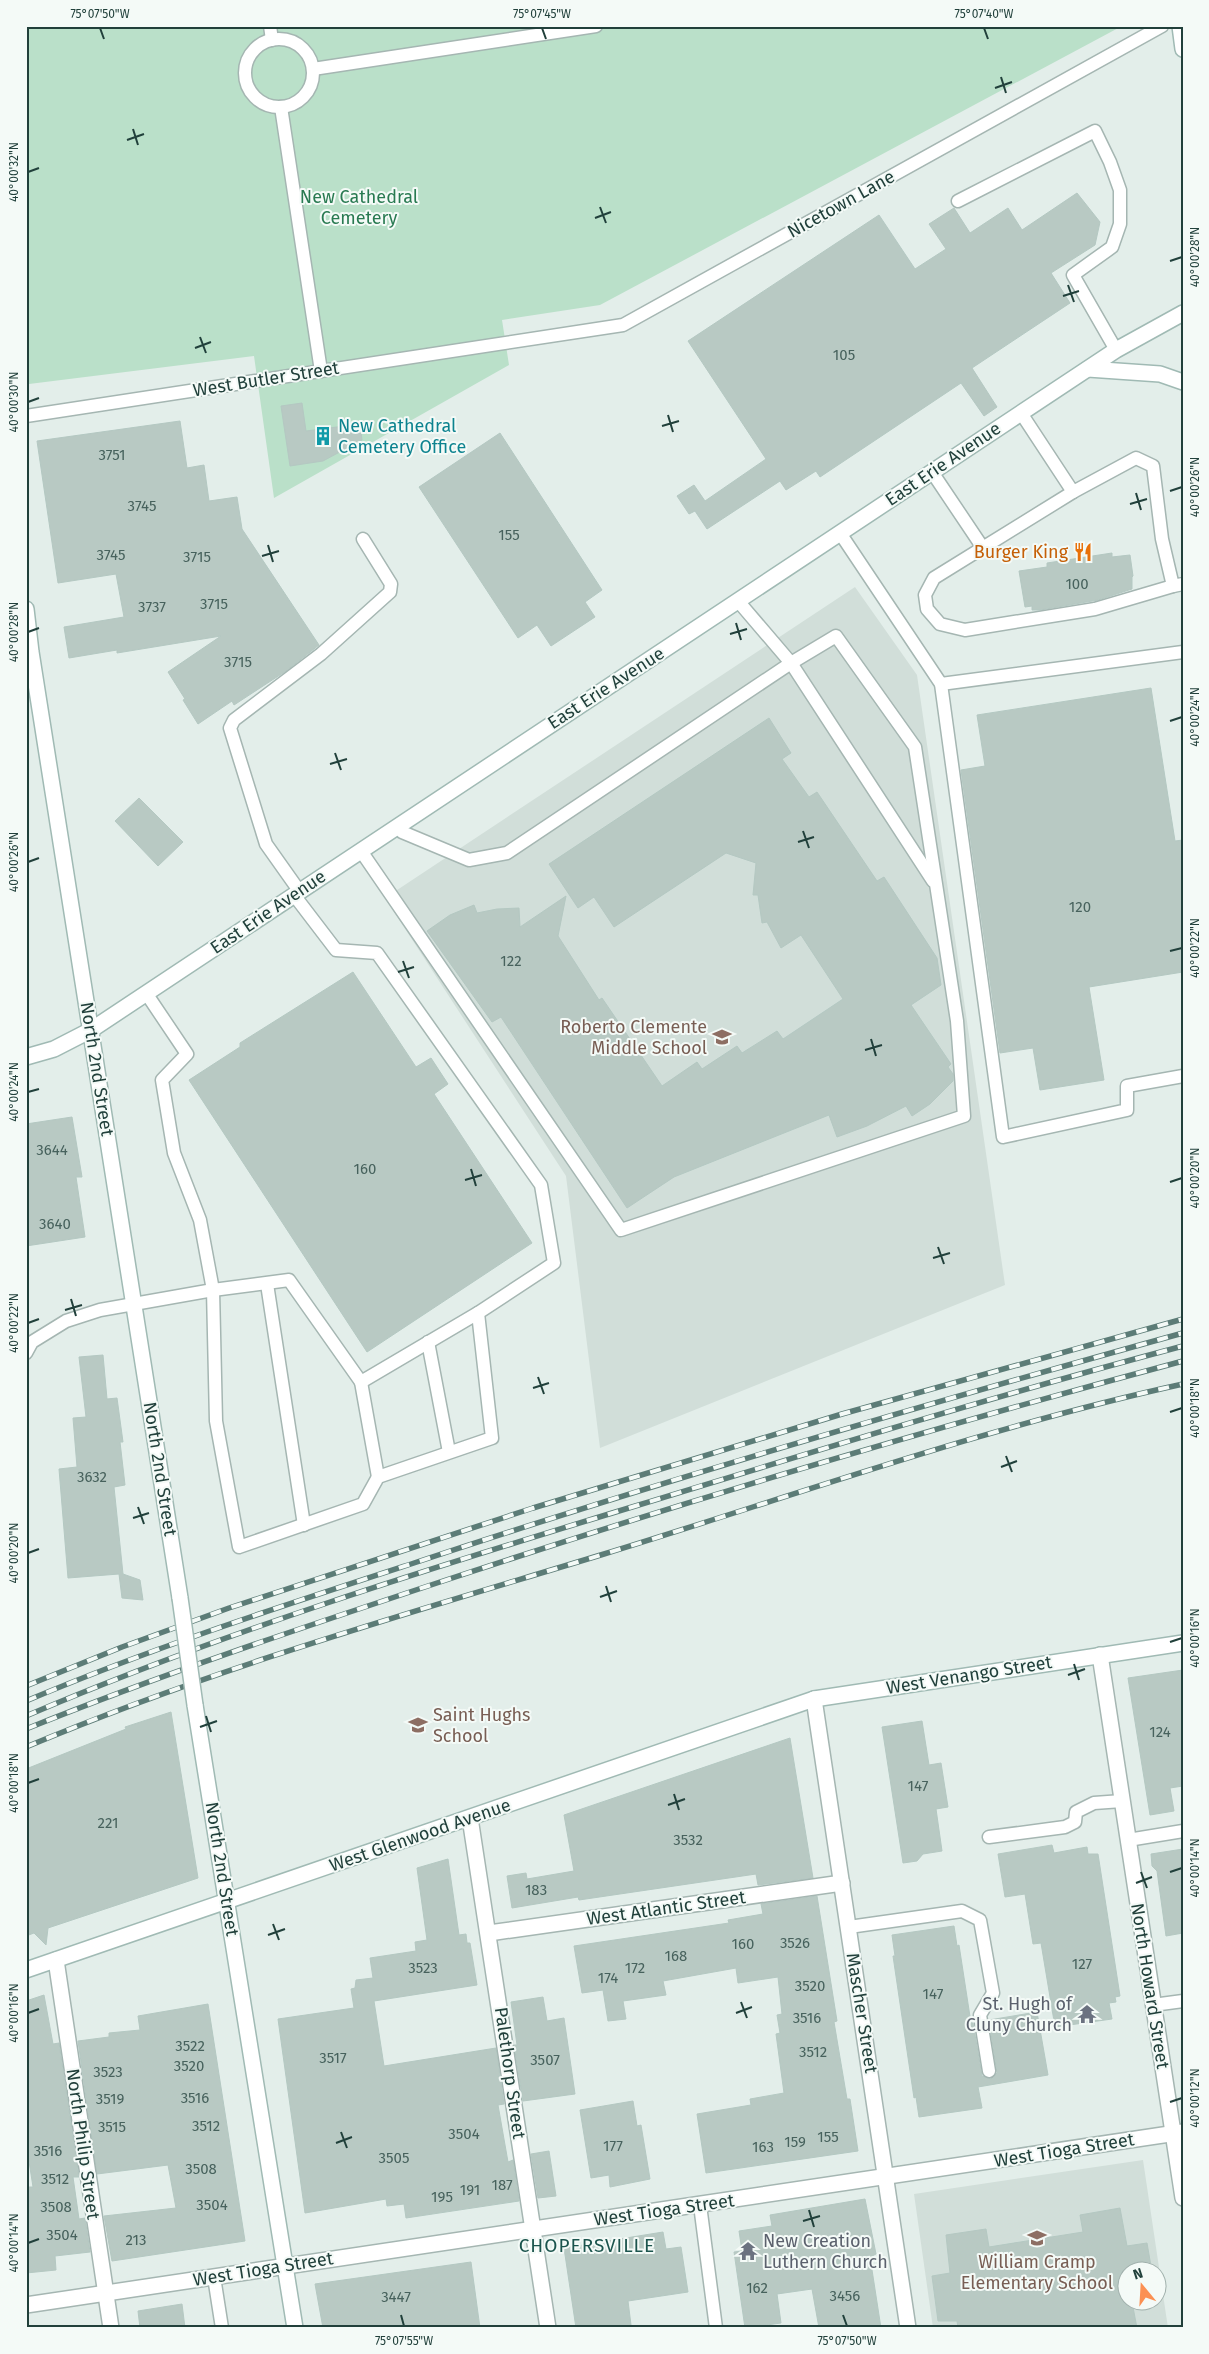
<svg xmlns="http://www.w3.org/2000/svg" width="1209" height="2354" viewBox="0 0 1209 2354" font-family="'Fira Sans',sans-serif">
	<rect width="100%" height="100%" fill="#e3eeea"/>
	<g fill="#d1ded9" fill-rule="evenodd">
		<polygon points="855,587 917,675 1005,1285 600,1448 566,1176 385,898"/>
		<path d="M 1143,2160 L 1168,2328 L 933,2328 L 914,2194 ZM 1126,2272 L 1156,2272 L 1156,2302 L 1126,2302 Z"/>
	</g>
	<polygon fill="#bae0c9" points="26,26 1122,26 600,305 502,320 509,365 274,498 254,356 29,384 26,367"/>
	<g fill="#b8c9c3" stroke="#b4c8c2">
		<polygon points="1077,193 1100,222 1095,245 1051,273 1070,303 972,368 997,407 984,416 961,383 820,477 816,471 786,490 780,481 707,529 695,511 689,514 677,496 694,485 705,501 766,459 688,341 879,215 915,269 946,249 929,224 954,208 970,233 1008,208 1022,230"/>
		<polygon points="302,403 306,431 360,424 362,440 323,461 290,466 281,406"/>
		<polygon points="180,421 187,468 204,465 209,501 237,497 242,529 319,645 286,671 234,705 232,701 198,724 183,700 185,699 168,672 221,636 117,653 117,650 69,658 64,627 124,617 116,574 58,583 37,441"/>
		<polygon points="500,433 602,590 585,602 595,617 551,646 537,625 518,638 419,487"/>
		<polygon points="1112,553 1112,557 1130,555 1133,576 1132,577 1132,589 1098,600 1040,610 1032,610 1032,606 1025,607 1019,571 1047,567 1047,563"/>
		<polygon points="1151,688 1175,841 1183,840 1183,972 1089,987 1104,1080 1040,1090 1033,1048 1000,1053 961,770 985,766 977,715"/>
		<polygon points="769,718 791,753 782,759 809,797 817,792 877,881 884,877 937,958 941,985 911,1005 951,1064 948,1067 953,1074 953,1081 930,1104 912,1116 906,1106 867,1126 837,1137 829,1115 674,1177 627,1208 501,1017 492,1022 427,931 450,915 474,905 477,913 497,909 519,908 520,927 566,896 558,936 599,1000 602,998 662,1086 697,1062 702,1069 737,1046 742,1053 777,1031 783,1039 843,999 801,935 781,948 767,922 762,923 758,895 753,895 756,863 726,853 614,927 594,897 578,908 549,864"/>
		<polygon points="139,798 183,842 158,866 115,821"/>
		<polygon points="353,972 416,1067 431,1058 448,1084 434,1094 532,1243 367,1352 189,1080 240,1047 240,1043"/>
		<polygon points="72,1117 82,1177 76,1177 85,1237 26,1246 26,1124"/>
		<polygon points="103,1355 107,1399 117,1398 123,1442 120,1442 125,1485 114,1487 123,1574 140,1580 143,1600 122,1598 119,1574 68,1578 59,1469 77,1467 73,1418 86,1417 79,1357"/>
		<polygon points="1183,1670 1183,1786 1170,1788 1174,1811 1150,1815 1128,1678"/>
		<polygon points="171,1712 198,1878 48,1928 46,1945 34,1933 26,1936 26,1769 126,1729 125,1727"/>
		<polygon points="922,1721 929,1765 941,1763 948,1807 936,1809 942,1851 923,1854 917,1861 903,1863 882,1727"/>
		<polygon points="790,1738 813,1878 758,1885 756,1874 579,1900 578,1897 512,1908 507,1876 526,1873 527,1879 574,1871 564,1815"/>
		<polygon points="1052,1845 1054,1853 1087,1847 1088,1854 1098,1854 1120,1996 1115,1997 1116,2002 1109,2003 1112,2019 1055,2027 1041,1943 1033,1944 1025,1894 1005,1897 998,1854"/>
		<polygon points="1183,1849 1183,1933 1166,1936 1157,1871 1152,1866 1151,1854"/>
		<polygon points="448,1859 459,1935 466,1934 467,1943 470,1943 477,1985 374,2001 384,2066 496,2048 504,2104 498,2105 508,2162 513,2160 519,2201 406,2218 404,2204 387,2206 386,2199 305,2213 278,2019 354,2008 351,1989 355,1988 356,1980 373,1978 370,1958 416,1951 415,1942 427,1940 417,1868"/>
		<polygon points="817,1896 837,2021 834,2022 847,2099 850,2099 858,2151 706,2173 697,2114 751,2105 750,2099 784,2093 776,2034 780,2033 777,2015 782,2014 778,1977 738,1983 736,1968 663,1981 666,1995 623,2001 626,2019 608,2021 603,1990 582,1993 574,1946 729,1923 728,1920 763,1914 761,1904"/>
		<polygon points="954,1926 957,1946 959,1945 971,2023 973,2023 982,2076 991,2079 997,2073 989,2020 1037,2012 1048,2075 978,2087 982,2108 919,2117 916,2097 914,2098 893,1956 895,1956 892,1935"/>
		<polygon points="44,1995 53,2044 59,2043 79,2177 73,2177 79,2219 85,2218 90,2252 55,2256 56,2270 26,2273 26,2187 33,2187 26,2142 26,2001"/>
		<polygon points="543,1997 547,2021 564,2018 575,2094 523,2101 514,2045 517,2045 511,2002"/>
		<polygon points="208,2004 245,2241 112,2261 104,2216 176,2208 168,2165 97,2174 78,2041 109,2037 109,2033 140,2030 138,2016"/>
		<polygon points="633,2101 637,2126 641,2125 650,2179 610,2187 609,2175 591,2178 580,2110"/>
		<polygon points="549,2151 556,2196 538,2198 531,2154"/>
		<polygon points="865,2199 876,2254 870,2257 881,2328 819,2328 812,2289 777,2294 781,2323 745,2328 734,2252 742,2251 739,2231 772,2226 770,2215"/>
		<polygon points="1120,2208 1127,2246 1147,2243 1152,2272 1126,2272 1126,2302 1132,2302 1137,2328 958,2328 957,2321 938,2321 932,2276 950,2273 946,2235 986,2229 989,2247 1083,2232 1080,2215"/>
		<polygon points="663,2232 666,2249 681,2247 688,2292 628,2301 631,2325 623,2328 576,2328 564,2248"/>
		<polygon points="471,2262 480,2328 323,2328 315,2284"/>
		<polygon points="182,2304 185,2328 140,2328 138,2311"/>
	</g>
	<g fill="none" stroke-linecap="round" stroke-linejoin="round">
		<g stroke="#a5b6b2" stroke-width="15">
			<g id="lane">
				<polyline points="270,26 272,40"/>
				<circle cx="279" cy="73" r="34"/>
				<polyline points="313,69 596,26"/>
				<polyline points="281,107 321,371"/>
				<polyline points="958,201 1095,131 1110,162 1120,190 1120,224 1112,247 1073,275 1116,350"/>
				<polyline points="1021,413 1073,492 1136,458 1153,466 1162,539 1173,586 1183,584"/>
				<polyline points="26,416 623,325 1162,26"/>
				<polyline points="932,472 983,548"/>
				<polyline points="1073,492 934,578 925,595 927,609 940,624 965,630 1095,609 1173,586"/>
				<polyline points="840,533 941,684 1003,1137 1127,1110 1127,1086 1183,1076"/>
				<polyline points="738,601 791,663 933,881"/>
				<polyline points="941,684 1183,652"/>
				<polyline points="361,851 621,1230 964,1116 957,1021 915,747 836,636 791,663 507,853 469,860 402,832 398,826"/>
				<polyline points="300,892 266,844 230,728 234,720 321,654 390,592 391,584 363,539"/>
				<polyline points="146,993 187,1054 162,1080 174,1153 200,1220 213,1290 216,1421 239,1547 363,1504 378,1477 492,1438 478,1313 554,1263 541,1185 377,953 336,950 294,895"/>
				<polyline points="267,1284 304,1525"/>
				<polyline points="428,1342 449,1452"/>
				<polyline points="26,1353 32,1342 66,1321 100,1310 213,1290 289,1280 361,1382 478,1313"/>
				<polyline points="361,1382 378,1477"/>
				<polyline points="989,1837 1065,1827 1075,1822 1076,1812 1094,1803 1122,1801"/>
				<polyline points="1128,1840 1183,1831"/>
				<polyline points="849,1927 962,1911 980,1920 993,1993 980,2015 989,2071"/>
				<polyline points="1153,2005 1183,2001"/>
				<polyline points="700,2205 716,2328"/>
				<polyline points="214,2277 222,2328"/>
			</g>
		</g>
		<g stroke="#a5b6b2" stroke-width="18">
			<g id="street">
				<polyline points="1100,1655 1183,2198"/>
				<polyline points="814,1699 908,2328"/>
				<polyline points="470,1818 548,2328"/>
				<polyline points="489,1933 842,1883"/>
				<polyline points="56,1960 111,2328"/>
				<polyline points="26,2305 1183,2132"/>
			</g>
		</g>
		<g stroke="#a0bab4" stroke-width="18">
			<g id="secondary">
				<polyline points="1180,26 1183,49"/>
				<polyline points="1088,369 1160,374 1183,382"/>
				<polyline points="26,609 31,652 180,1598"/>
				<polyline points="26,1057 54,1049 91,1030 1116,350 1183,313"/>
				<polyline points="195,1705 295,2328"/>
				<polyline points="26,1970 814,1699 1183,1643"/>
			</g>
		</g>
		<use href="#lane" stroke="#fff" stroke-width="12"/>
		<use href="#street" stroke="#fff" stroke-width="15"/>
		<use href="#secondary" stroke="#fff" stroke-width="15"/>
		<g stroke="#5c7c77" stroke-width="5.5">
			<g id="rail">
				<polyline points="26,1686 122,1647 229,1608 533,1508 842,1414 1183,1319"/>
				<path d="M 26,1701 C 154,1647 285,1605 417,1562 C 670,1478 926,1404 1183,1333"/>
				<path d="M 26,1716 C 223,1632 428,1569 632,1507 C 815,1451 998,1395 1183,1346"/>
				<path d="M 26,1729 C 162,1674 301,1628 440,1582 C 685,1501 933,1428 1183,1361"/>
				<path d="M 26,1747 C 214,1668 410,1613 604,1554 C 796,1495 986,1427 1183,1384"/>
			</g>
		</g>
		<use href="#rail" stroke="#f4faf7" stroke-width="4" stroke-dasharray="11" stroke-linecap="butt"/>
		<g stroke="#a0bab4" stroke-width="18" stroke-linecap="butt">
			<polyline id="secondary-bridge" points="180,1598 195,1705"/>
		</g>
		<use href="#secondary-bridge" stroke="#fff" stroke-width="15"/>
	</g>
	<path fill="none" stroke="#21403b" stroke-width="2" d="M 100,28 L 104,39M 542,28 L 546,39M 984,28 L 988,39M 1001,77 L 1006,93M 995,88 L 1012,82M 133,129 L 138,145M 127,140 L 144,134M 28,172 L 39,168M 600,207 L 606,223M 595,218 L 611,212M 1170,261 L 1182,257M 1068,285 L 1074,302M 1063,296 L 1079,291M 200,337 L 206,353M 195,348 L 211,342M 28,402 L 39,398M 668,415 L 673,432M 662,426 L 679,421M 1170,491 L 1182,487M 1136,493 L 1141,510M 1130,504 L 1147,499M 268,545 L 273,562M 262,556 L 279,551M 736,623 L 741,640M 28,632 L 39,628M 730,634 L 747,629M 1170,721 L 1182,717M 335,753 L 341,770M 330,764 L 347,759M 803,831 L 809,848M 798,842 L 814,837M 28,862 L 39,858M 1170,951 L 1182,948M 403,961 L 409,978M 398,972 L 414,967M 871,1039 L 876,1056M 865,1050 L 882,1045M 28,1092 L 39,1089M 471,1169 L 476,1186M 465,1180 L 482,1175M 1170,1182 L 1182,1178M 938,1247 L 944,1264M 933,1258 L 950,1253M 71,1299 L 76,1316M 65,1310 L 82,1305M 28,1323 L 39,1319M 538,1377 L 544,1394M 533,1388 L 549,1383M 1170,1412 L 1182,1408M 1006,1456 L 1012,1472M 1001,1467 L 1017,1461M 138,1507 L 144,1524M 133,1518 L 149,1513M 28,1553 L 39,1549M 606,1586 L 611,1602M 600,1597 L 617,1591M 1170,1642 L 1182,1638M 1074,1664 L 1079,1680M 1068,1675 L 1085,1669M 206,1716 L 211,1732M 200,1727 L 217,1721M 28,1783 L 39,1779M 674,1794 L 679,1810M 668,1805 L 685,1799M 1141,1872 L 1147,1888M 1170,1872 L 1182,1868M 1136,1883 L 1152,1877M 273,1924 L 279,1940M 268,1935 L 285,1929M 741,2002 L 747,2018M 28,2013 L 39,2009M 736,2013 L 752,2007M 1170,2102 L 1182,2098M 341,2132 L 347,2148M 336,2143 L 352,2137M 809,2210 L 814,2227M 803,2221 L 820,2216M 28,2243 L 39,2239M 401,2315 L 404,2326M 843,2315 L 847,2326"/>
	<defs>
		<g id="building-bare" transform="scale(1.5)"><path d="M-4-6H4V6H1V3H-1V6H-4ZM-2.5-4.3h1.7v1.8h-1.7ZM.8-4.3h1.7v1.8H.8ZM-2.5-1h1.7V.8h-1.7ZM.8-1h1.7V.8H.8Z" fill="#0f9aa8" stroke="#f4faf7" stroke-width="2.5" paint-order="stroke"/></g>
		<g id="restaurant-bare" transform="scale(1.5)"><path d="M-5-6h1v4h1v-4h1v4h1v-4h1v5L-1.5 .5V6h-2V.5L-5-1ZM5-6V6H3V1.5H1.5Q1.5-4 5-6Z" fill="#e8710a" stroke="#f4faf7" stroke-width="2.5" paint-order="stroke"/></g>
		<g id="school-bare" transform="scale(1.5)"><path d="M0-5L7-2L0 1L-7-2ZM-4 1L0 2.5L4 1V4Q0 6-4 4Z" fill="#8d6e63" stroke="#f4faf7" stroke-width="2.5" paint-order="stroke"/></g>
		<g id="temple-bare" transform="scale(1.5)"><path d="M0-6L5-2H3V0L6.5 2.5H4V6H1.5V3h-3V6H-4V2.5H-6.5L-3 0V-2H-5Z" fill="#6b7280" stroke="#f4faf7" stroke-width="2.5" paint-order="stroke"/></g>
	</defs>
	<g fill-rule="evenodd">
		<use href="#building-bare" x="323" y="436"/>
		<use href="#restaurant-bare" x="1083" y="552"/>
		<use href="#school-bare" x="722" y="1037"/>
		<use href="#school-bare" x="418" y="1725"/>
		<use href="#temple-bare" x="1087" y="2014"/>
		<use href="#school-bare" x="1037" y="2238"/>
		<use href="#temple-bare" x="748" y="2251"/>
	</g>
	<g text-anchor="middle" stroke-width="4" stroke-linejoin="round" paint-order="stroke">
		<g font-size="15" fill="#47625d">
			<text x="844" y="360">105</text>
			<text x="112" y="460">3751</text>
			<text x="142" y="511">3745</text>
			<text x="509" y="540">155</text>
			<text x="111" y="560">3745</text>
			<text x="197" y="562">3715</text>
			<text x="1077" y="589">100</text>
			<text x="214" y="609">3715</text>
			<text x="152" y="612">3737</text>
			<text x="238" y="667">3715</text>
			<text x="1080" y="912">120</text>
			<text x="511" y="966">122</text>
			<text x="52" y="1155">3644</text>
			<text x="365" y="1174">160</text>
			<text x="55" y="1229">3640</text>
			<text x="92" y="1482">3632</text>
			<text x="1160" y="1737">124</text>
			<text x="918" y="1791">147</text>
			<text x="108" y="1828">221</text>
			<text x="688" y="1845">3532</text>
			<text x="536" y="1895">183</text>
			<text x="795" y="1948">3526</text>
			<text x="743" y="1949">160</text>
			<text x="676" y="1961">168</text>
			<text x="1082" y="1969">127</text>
			<text x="423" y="1973">3523</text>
			<text x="635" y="1973">172</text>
			<text x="608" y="1983">174</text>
			<text x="810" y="1991">3520</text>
			<text x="933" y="1999">147</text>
			<text x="807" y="2023">3516</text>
			<text x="190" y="2051">3522</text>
			<text x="813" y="2057">3512</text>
			<text x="333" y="2063">3517</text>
			<text x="545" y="2065">3507</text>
			<text x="189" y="2071">3520</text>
			<text x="108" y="2077">3523</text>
			<text x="195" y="2103">3516</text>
			<text x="110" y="2104">3519</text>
			<text x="206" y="2131">3512</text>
			<text x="112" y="2132">3515</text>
			<text x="464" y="2139">3504</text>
			<text x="828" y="2142">155</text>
			<text x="795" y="2147">159</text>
			<text x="613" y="2151">177</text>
			<text x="763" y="2152">163</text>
			<text x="48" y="2156">3516</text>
			<text x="394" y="2163">3505</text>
			<text x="201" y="2174">3508</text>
			<text x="55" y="2184">3512</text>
			<text x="502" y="2190">187</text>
			<text x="470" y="2195">191</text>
			<text x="442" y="2202">195</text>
			<text x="212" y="2210">3504</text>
			<text x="56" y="2212">3508</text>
			<text x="62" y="2240">3504</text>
			<text x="136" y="2245">213</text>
			<text x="757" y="2293">162</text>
			<text x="845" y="2301">3456</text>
			<text x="396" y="2302">3447</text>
		</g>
		<g font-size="18" fill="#287a51" stroke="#f4faf7">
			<text x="359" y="203">New Cathedral<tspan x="359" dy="21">Cemetery</tspan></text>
		</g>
		<g font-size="18" fill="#21403b" stroke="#f4faf7">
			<text transform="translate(841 204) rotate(-29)" y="6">Nicetown Lane</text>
			<text transform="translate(266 379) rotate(-9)" y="6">West Butler Street</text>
			<text transform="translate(943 464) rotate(-34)" y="6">East Erie Avenue</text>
			<text transform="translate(606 688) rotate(-33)" y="6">East Erie Avenue</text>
			<text transform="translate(268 912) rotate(-34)" y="6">East Erie Avenue</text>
			<text transform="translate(97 1069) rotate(81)" y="6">North 2nd Street</text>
			<text transform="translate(160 1469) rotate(81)" y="6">North 2nd Street</text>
			<text transform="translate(969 1675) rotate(-9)" y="6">West Venango Street</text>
			<text transform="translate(420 1835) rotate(-19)" y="6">West Glenwood Avenue</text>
			<text transform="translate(222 1869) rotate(81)" y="6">North 2nd Street</text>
			<text transform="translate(666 1908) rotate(-8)" y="6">West Atlantic Street</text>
			<text transform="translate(1150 1986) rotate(81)" y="6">North Howard Street</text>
			<text transform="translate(862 2013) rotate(81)" y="6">Mascher Street</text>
			<text transform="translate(510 2073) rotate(82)" y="6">Palethorp Street</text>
			<text transform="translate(83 2144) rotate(82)" y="6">North Philip Street</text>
			<text transform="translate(1064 2150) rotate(-9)" y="6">West Tioga Street</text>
			<text transform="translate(664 2210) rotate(-8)" y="6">West Tioga Street</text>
			<text transform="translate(263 2269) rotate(-9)" y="6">West Tioga Street</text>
		</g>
		<g font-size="18" fill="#0d838f" stroke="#f4faf7" text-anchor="start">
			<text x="338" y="432">New Cathedral<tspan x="338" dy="21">Cemetery Office</tspan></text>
		</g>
		<g font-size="18" fill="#c56008" stroke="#f4faf7" text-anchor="end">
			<text x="1068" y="558">Burger King</text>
		</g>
		<g font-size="18" fill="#785e54" stroke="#f4faf7" text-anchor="end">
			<text x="707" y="1033">Roberto Clemente<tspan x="707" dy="21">Middle School</tspan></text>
			<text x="433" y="1721" text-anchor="start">Saint Hughs<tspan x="433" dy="21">School</tspan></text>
			<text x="1037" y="2268" text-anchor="middle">William Cramp<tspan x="1037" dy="21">Elementary School</tspan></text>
		</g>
		<g font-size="18" fill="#5b616d" stroke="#f4faf7" text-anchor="end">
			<text x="1072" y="2010">St. Hugh of<tspan x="1072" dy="21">Cluny Church</tspan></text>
			<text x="763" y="2247" text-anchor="start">New Creation<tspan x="763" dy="21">Luthern Church</tspan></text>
		</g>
		<g font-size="19" letter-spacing="1" fill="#1b544d" stroke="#f4faf7">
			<text x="587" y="2252">CHOPERSVILLE</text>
		</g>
	</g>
	<rect width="1209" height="2354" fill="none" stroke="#f4faf7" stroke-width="55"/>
	<g transform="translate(1142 2286) rotate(342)"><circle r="24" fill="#f4faf7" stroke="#a0b0ac"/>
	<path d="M0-4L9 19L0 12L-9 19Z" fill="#fb9053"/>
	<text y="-8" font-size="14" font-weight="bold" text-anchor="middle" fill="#21403b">N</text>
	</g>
	<rect x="28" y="28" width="1154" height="2298" fill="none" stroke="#21403b" stroke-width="2"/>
	<g font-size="12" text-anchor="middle" fill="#21403b">
		<text x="100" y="18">75°07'50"W</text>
		<text x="542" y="18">75°07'45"W</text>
		<text x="984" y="18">75°07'40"W</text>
		<text transform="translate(14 172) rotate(-90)" y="4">40°00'32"N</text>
		<text transform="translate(1195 257) rotate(-90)" y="4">40°00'28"N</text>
		<text transform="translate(14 402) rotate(-90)" y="4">40°00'30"N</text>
		<text transform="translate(1195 487) rotate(-90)" y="4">40°00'26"N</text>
		<text transform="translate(14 632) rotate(-90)" y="4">40°00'28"N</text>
		<text transform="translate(1195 717) rotate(-90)" y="4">40°00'24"N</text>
		<text transform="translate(14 862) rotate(-90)" y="4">40°00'26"N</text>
		<text transform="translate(1195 948) rotate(-90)" y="4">40°00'22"N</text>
		<text transform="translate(14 1092) rotate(-90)" y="4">40°00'24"N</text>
		<text transform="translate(1195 1178) rotate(-90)" y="4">40°00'20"N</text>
		<text transform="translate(14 1323) rotate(-90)" y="4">40°00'22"N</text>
		<text transform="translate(1195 1408) rotate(-90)" y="4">40°00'18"N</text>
		<text transform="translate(14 1553) rotate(-90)" y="4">40°00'20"N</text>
		<text transform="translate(1195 1638) rotate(-90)" y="4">40°00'16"N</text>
		<text transform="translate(14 1783) rotate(-90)" y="4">40°00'18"N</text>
		<text transform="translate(1195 1868) rotate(-90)" y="4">40°00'14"N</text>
		<text transform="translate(14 2013) rotate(-90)" y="4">40°00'16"N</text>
		<text transform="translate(1195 2098) rotate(-90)" y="4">40°00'12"N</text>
		<text transform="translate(14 2243) rotate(-90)" y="4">40°00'14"N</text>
		<text x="404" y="2345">75°07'55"W</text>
		<text x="847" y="2345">75°07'50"W</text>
	</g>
</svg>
